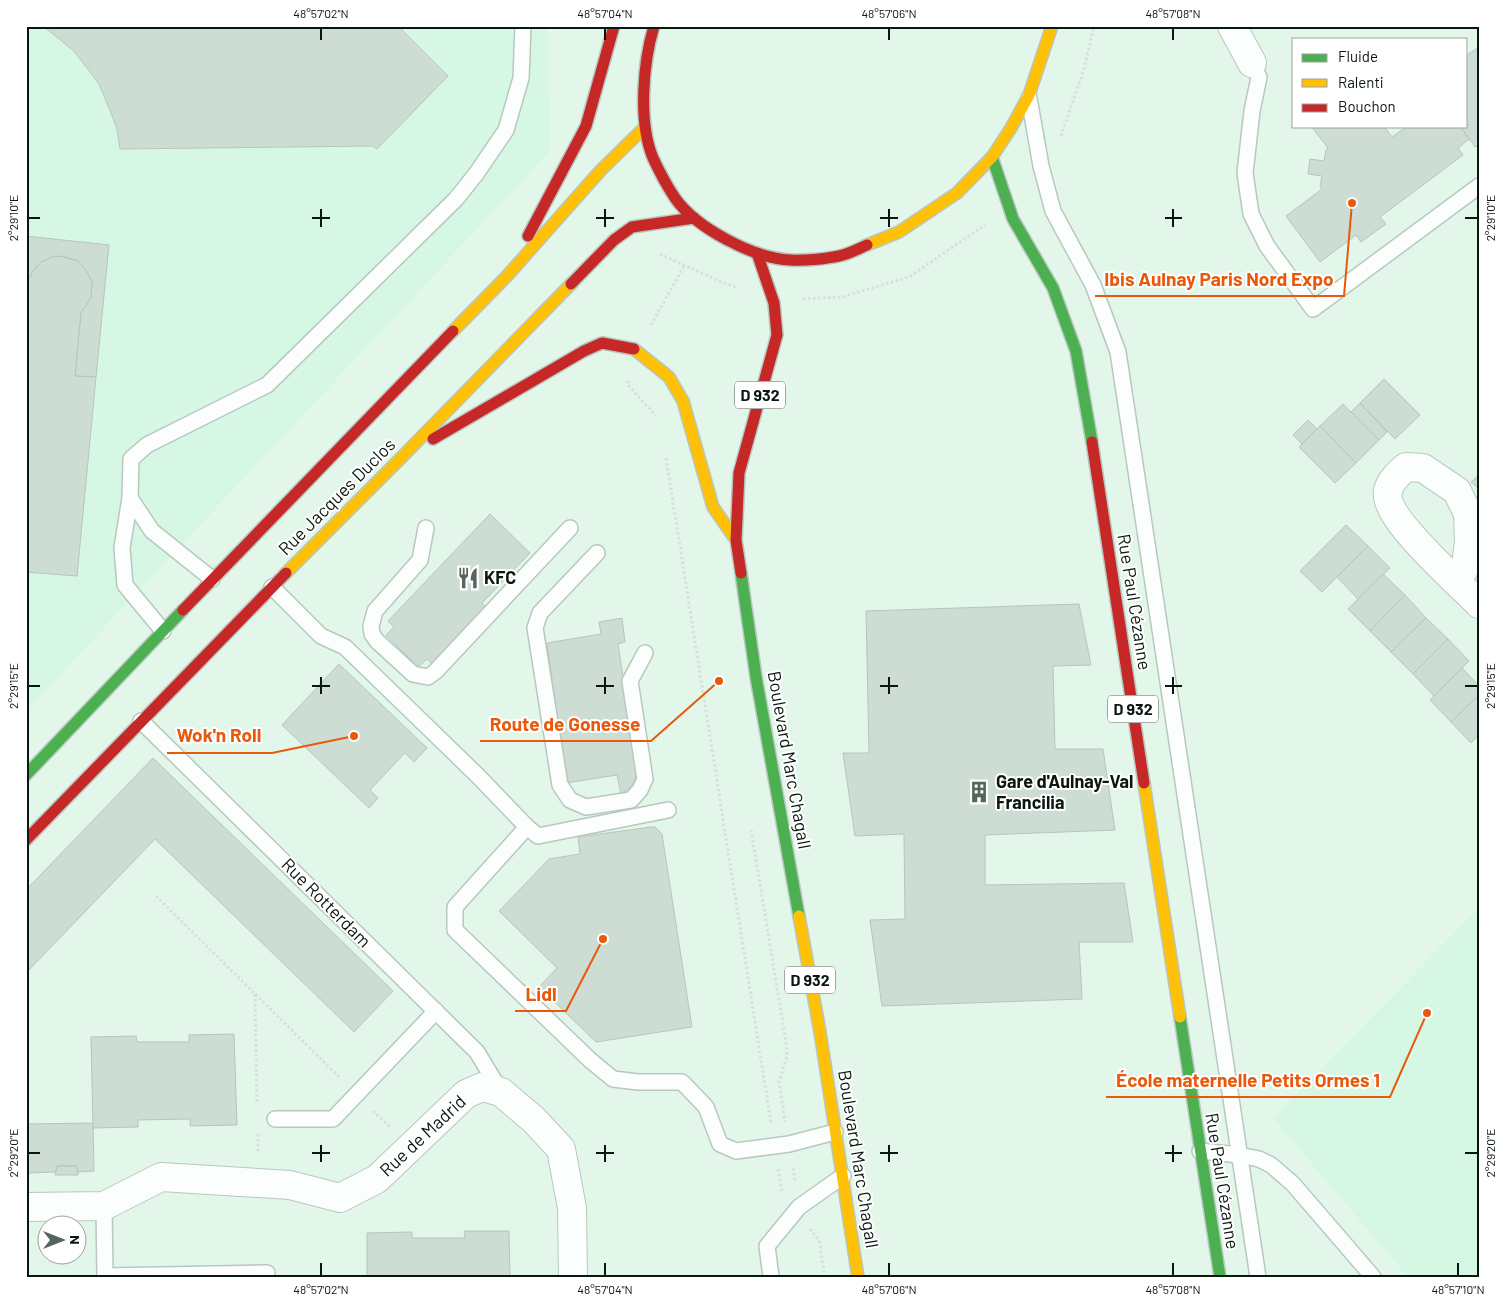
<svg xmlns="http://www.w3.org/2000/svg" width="1505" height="1303" viewBox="0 0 1505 1303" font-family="Barlow,sans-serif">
	<rect width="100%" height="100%" fill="#e2f7ea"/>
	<g fill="#d5f7e3">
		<polygon points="26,26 547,26 550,151 26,711"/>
		<polygon points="1479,908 1479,1277 1408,1277 1273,1118"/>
	</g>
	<g fill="#cdddd3" stroke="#b6c6bc">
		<polygon points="43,26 398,26 448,76 377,149 373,146 120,149 117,129 111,113 99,84 74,51"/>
		<polygon points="1479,47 1479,145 1475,147 1460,126 1466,126 1466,56"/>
		<polygon points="1311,126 1384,126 1392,137 1407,126 1460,126 1469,139 1458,148 1463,155 1380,217 1386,224 1361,242 1356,235 1320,262 1286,216 1322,189 1320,186 1322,176 1308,174 1310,159 1324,161 1326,150 1328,148"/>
		<polygon points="26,236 109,245 96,377 75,376 81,312 86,306 91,297 92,282 89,276 78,261 65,257 52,257 41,262 33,271 27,282 26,287"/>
		<polygon points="60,256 78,261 86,270 92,282 91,297 86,306 81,312 75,376 96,377 77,576 26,572 27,282 33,271 41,262 52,257"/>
		<polygon points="1384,379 1420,415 1395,439 1360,403"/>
		<polygon points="1360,403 1387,432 1379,440 1351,412"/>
		<polygon points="1343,404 1379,440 1356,463 1320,426"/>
		<polygon points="1308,420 1317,429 1302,444 1293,435"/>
		<polygon points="1320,426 1356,463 1335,483 1299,447"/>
		<polygon points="1479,475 1479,489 1471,482"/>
		<polygon points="490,514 530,553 482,603 487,608 433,665 427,659 418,667 386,635 394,627 388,621"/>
		<polygon points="1346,525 1368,546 1322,592 1300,571"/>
		<polygon points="1368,546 1390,568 1358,599 1337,577"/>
		<polygon points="1383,574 1405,595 1370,631 1348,609"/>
		<polygon points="1405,595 1426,618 1391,652 1370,631"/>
		<polygon points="1079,604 1091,665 1053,666 1055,749 1103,749 1115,830 985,835 985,885 1124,883 1133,942 1079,942 1082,999 882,1006 870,920 905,919 904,834 855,836 843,753 869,753 866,611"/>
		<polygon points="622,618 625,642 618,644 637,770 636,778 631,787 621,794 617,775 566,783 547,643 601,634 599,622"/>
		<polygon points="1426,618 1448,639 1413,674 1391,652"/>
		<polygon points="1448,639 1469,661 1434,696 1413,674"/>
		<polygon points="339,664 427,748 414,762 405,753 370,790 378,798 369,808 282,725"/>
		<polygon points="1462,668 1479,686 1479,695 1451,722 1430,700"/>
		<polygon points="1479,695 1479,735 1471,743 1451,722"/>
		<polygon points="153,758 393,991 354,1032 155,839 26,973 26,890"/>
		<polygon points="651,827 655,827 662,834 692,1027 596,1042 539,987 557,968 499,911 549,859 580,854 578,837"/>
		<polygon points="234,1034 237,1125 190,1126 190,1119 138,1120 138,1127 93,1128 91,1037 136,1036 137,1042 189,1042 189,1035"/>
		<polygon points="93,1123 94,1171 78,1172 77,1166 57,1166 57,1172 55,1172 26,1173 26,1124"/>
		<polygon points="57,1166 77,1166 78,1175 55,1175"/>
		<polygon points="464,1231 509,1231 510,1277 367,1277 367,1233 412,1232 412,1238 465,1238"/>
	</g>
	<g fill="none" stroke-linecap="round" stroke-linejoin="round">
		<g stroke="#b8c8be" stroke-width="18">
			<g id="lane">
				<polyline points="1252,63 1259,77 1252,111 1245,173 1251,214 1267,246 1313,309 1479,186"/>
				<polyline points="1029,98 1041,166 1053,211 1093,285 1118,352 1258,1277"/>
				<polyline points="130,498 122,548 125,585 163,631"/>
				<polyline points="426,528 420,560 375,611 371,626 372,634 377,641 413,674 428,677 435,672 570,528"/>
				<polyline points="597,553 540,613 535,628 560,785 570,800 586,807 631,800 640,790 645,779 630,681 645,653"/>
				<polyline points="212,579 152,531 130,498 131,459 147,445 267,385 456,199 476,174 506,130 521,78 523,26"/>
				<polyline points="272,587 321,636 345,647 478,776 527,827 538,836 668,810"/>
				<polyline points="141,721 477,1052 501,1092"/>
				<polyline points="527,827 455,907 455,930 590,1060 613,1079 638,1082 682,1082 706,1107 720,1144 736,1151 789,1144 835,1132"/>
				<polyline points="275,1119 333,1119 436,1011"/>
				<polyline points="1200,1151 1239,1155 1259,1159 1271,1165 1293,1184 1373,1277"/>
				<polyline points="104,1206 105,1277"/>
				<polyline points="105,1276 267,1273"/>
				<polyline points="771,1277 767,1246 799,1207 843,1176"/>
			</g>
		</g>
		<g stroke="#b8c8be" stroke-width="30">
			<g id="street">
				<polyline points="1232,26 1252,63"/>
				<path d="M 1457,582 L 1466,565 L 1469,541 L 1468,514 L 1457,491 L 1423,468 L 1406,467 C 1399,473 1390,481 1388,491 C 1382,517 1460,584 1479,604"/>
				<polyline points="26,1207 104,1206 161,1177 290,1185 340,1198 377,1179 466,1094 482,1087 501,1092 534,1120 561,1149 572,1208 573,1277"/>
			</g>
		</g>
		<g stroke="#b8c8be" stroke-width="14">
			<g id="fast">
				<polyline points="992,157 1013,219 1053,288 1076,351 1092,442"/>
				<polyline points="741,573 756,677 799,916"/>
				<polyline points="26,775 183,610"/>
				<polyline points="1180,1017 1220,1277"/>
			</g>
		</g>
		<g stroke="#b8c8be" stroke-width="14">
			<g id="slow">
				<polyline points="867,245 899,232 957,193 992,157 1011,128 1029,95 1052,26"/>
				<polyline points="453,331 507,276 601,170 645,127"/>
				<polyline points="634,349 669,377 683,401 713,507 736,540"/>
				<polyline points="286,573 401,458 571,284"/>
				<polyline points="1144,783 1180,1017"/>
				<polyline points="799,916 820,1032 858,1277"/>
			</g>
		</g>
		<g stroke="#b8c8be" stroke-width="14">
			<g id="jam">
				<path d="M 654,26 C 643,63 638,122 653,158 C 659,171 667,186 675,198 C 696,228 753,258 790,260 C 803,261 825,259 839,256 C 849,254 858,249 867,245"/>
				<polyline points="528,236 586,126 614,26"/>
				<polyline points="571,284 614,240 632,227 694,218"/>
				<polyline points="433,439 584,351 602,343 634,349"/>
				<polyline points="1092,442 1144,783"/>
				<polyline points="741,573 736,540 739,473 777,335 774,303 757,253"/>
				<polyline points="183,610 453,331"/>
				<polyline points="26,840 286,573"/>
			</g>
		</g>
		<g stroke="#d9dfdc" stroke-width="3" stroke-dasharray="2.5 2.5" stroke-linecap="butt">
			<polyline points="1061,136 1085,66 1094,26"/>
			<polyline points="660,254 721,282 739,288"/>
			<polyline points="803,299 842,297 909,277 985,225"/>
			<polyline points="651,325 684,266"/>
			<polyline points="628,381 627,384 656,416"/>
			<polyline points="666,458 771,1123"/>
			<polyline points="751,830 786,1042 787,1056 779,1082 785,1122"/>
			<polyline points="156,896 340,1078"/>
			<polyline points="255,994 257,1103"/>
			<polyline points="373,1111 390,1127"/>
			<polyline points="258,1134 258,1153"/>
			<polyline points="793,1168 795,1181"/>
			<polyline points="778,1169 782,1192"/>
			<polyline points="810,1229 819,1240 825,1277"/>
		</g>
		<use href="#lane" stroke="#fbfefc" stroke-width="15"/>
		<use href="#street" stroke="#fbfefc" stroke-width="28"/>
		<use href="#fast" stroke="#4caf50" stroke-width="11"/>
		<use href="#slow" stroke="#ffc107" stroke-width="11"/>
		<use href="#jam" stroke="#c62828" stroke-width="11"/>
	</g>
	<path fill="none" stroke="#0a1710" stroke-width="2" d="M 321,28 L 321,40M 605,28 L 605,40M 889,28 L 889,40M 1173,28 L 1173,40M 321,209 L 321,227M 605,209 L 605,227M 889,209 L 889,227M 1173,209 L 1173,227M 28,218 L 40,218M 312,218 L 330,218M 596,218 L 614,218M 880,218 L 898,218M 1165,218 L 1182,218M 1465,218 L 1478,218M 321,677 L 321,694M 605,677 L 605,694M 889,677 L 889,694M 1173,677 L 1173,694M 28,686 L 40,686M 312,686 L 330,686M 596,686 L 614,686M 880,686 L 898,686M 1165,686 L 1182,686M 1465,686 L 1478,686M 321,1145 L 321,1162M 605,1145 L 605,1162M 889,1145 L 889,1162M 1173,1145 L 1173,1162M 28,1153 L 40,1153M 312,1153 L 330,1153M 596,1153 L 614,1153M 880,1153 L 898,1153M 1165,1153 L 1182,1153M 1465,1153 L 1478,1153M 321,1263 L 321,1276M 605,1263 L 605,1276M 889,1263 L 889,1276M 1173,1263 L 1173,1276M 1458,1263 L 1458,1276"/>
	<defs>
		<g id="restaurant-bare" transform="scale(1.725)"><path d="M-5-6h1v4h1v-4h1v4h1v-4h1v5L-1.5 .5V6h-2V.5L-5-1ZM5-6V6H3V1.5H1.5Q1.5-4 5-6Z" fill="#56655c" stroke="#fff" stroke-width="2.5" paint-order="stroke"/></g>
		<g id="building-bare" transform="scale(1.725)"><path d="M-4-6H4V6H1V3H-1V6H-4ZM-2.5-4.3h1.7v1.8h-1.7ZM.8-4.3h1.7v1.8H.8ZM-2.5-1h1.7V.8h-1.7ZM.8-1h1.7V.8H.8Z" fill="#56655c" stroke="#fff" stroke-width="2.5" paint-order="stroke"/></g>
	</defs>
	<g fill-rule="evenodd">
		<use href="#restaurant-bare" x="468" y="578"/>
		<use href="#building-bare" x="979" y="792"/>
	</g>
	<g text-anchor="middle" stroke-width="4" stroke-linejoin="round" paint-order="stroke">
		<g fill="#fff" stroke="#545d58" stroke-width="1">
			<rect x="735" y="381.5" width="50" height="27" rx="4"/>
			<rect x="1108" y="695.5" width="50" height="27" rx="4"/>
			<rect x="785" y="966.5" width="50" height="27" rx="4"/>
		</g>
		<g font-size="16" font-weight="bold" fill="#0a1710">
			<text x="760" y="401">D 932</text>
			<text x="1133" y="715">D 932</text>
			<text x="810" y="986">D 932</text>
		</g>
		<g font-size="18" fill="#0a1710" stroke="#fff">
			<text transform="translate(337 497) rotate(-45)" y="6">Rue Jacques Duclos</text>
			<text transform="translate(1134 602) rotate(81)" y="6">Rue Paul Cézanne</text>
			<text transform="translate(789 760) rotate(80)" y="6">Boulevard Marc Chagall</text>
			<text transform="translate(326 903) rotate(45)" y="6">Rue Rotterdam</text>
			<text transform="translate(423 1136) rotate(-43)" y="6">Rue de Madrid</text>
			<text transform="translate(858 1159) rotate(81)" y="6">Boulevard Marc Chagall</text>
			<text transform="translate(1222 1181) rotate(81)" y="6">Rue Paul Cézanne</text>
		</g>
		<g font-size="18" font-weight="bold" fill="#0a1710" stroke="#fff" text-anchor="start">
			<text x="484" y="584">KFC</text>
			<text x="996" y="788">Gare d'Aulnay-Val<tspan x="996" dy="21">Francilia</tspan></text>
		</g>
	</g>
	<path fill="none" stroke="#e8590c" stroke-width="2" d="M1352 203L1344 296H1095M719 681L651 741H480M354 736L272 753H167M603 939L566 1011H515M1427 1013L1390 1097H1106"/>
	<g fill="#e8590c" stroke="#fff" stroke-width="2">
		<circle cx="1352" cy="203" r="5"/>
		<circle cx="719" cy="681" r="5"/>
		<circle cx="354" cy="736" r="5"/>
		<circle cx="603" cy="939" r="5"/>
		<circle cx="1427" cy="1013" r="5"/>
	</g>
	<g font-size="19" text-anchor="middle" font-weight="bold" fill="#e8590c" stroke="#fff" stroke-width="4" stroke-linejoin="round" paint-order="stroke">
		<text x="1219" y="286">Ibis Aulnay Paris Nord Expo</text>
		<text x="565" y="731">Route de Gonesse</text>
		<text x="219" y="742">Wok'n Roll</text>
		<text x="541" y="1001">Lidl</text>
		<text x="1248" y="1087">École maternelle Petits Ormes 1</text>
	</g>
	<rect width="1505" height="1303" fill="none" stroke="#ffffff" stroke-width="55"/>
	<rect x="1292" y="38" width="175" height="90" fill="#ffffff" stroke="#9da29f"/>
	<rect x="1302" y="54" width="25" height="8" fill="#4caf50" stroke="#9da29f"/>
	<text x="1338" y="62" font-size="15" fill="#0a1710">Fluide</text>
	<rect x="1302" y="79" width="25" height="8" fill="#ffc107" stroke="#9da29f"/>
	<text x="1338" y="88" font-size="15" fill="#0a1710">Ralenti</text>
	<rect x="1302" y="104" width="25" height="8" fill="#c62828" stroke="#9da29f"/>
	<text x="1338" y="112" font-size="15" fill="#0a1710">Bouchon</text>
	<g transform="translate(62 1240) rotate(90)"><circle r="24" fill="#ffffff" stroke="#9da29f"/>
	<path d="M0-4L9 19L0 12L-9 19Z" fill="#56655c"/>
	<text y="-8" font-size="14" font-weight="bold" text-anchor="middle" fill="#0a1710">N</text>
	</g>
	<rect x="28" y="28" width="1450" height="1248" fill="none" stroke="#0a1710" stroke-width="2"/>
	<g font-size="12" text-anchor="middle" fill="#0a1710">
		<text x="321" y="18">48°57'02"N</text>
		<text x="605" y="18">48°57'04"N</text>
		<text x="889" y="18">48°57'06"N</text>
		<text x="1173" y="18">48°57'08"N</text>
		<text transform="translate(1491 218) rotate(-90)" y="4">2°29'10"E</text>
		<text transform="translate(14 218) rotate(-90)" y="4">2°29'10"E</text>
		<text transform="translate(1491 686) rotate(-90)" y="4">2°29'15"E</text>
		<text transform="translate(14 686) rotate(-90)" y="4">2°29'15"E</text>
		<text transform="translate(14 1153) rotate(-90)" y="4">2°29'20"E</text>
		<text transform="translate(1491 1153) rotate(-90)" y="4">2°29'20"E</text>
		<text x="321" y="1294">48°57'02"N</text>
		<text x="605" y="1294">48°57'04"N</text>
		<text x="889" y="1294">48°57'06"N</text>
		<text x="1173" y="1294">48°57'08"N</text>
		<text x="1458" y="1294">48°57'10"N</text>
	</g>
</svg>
